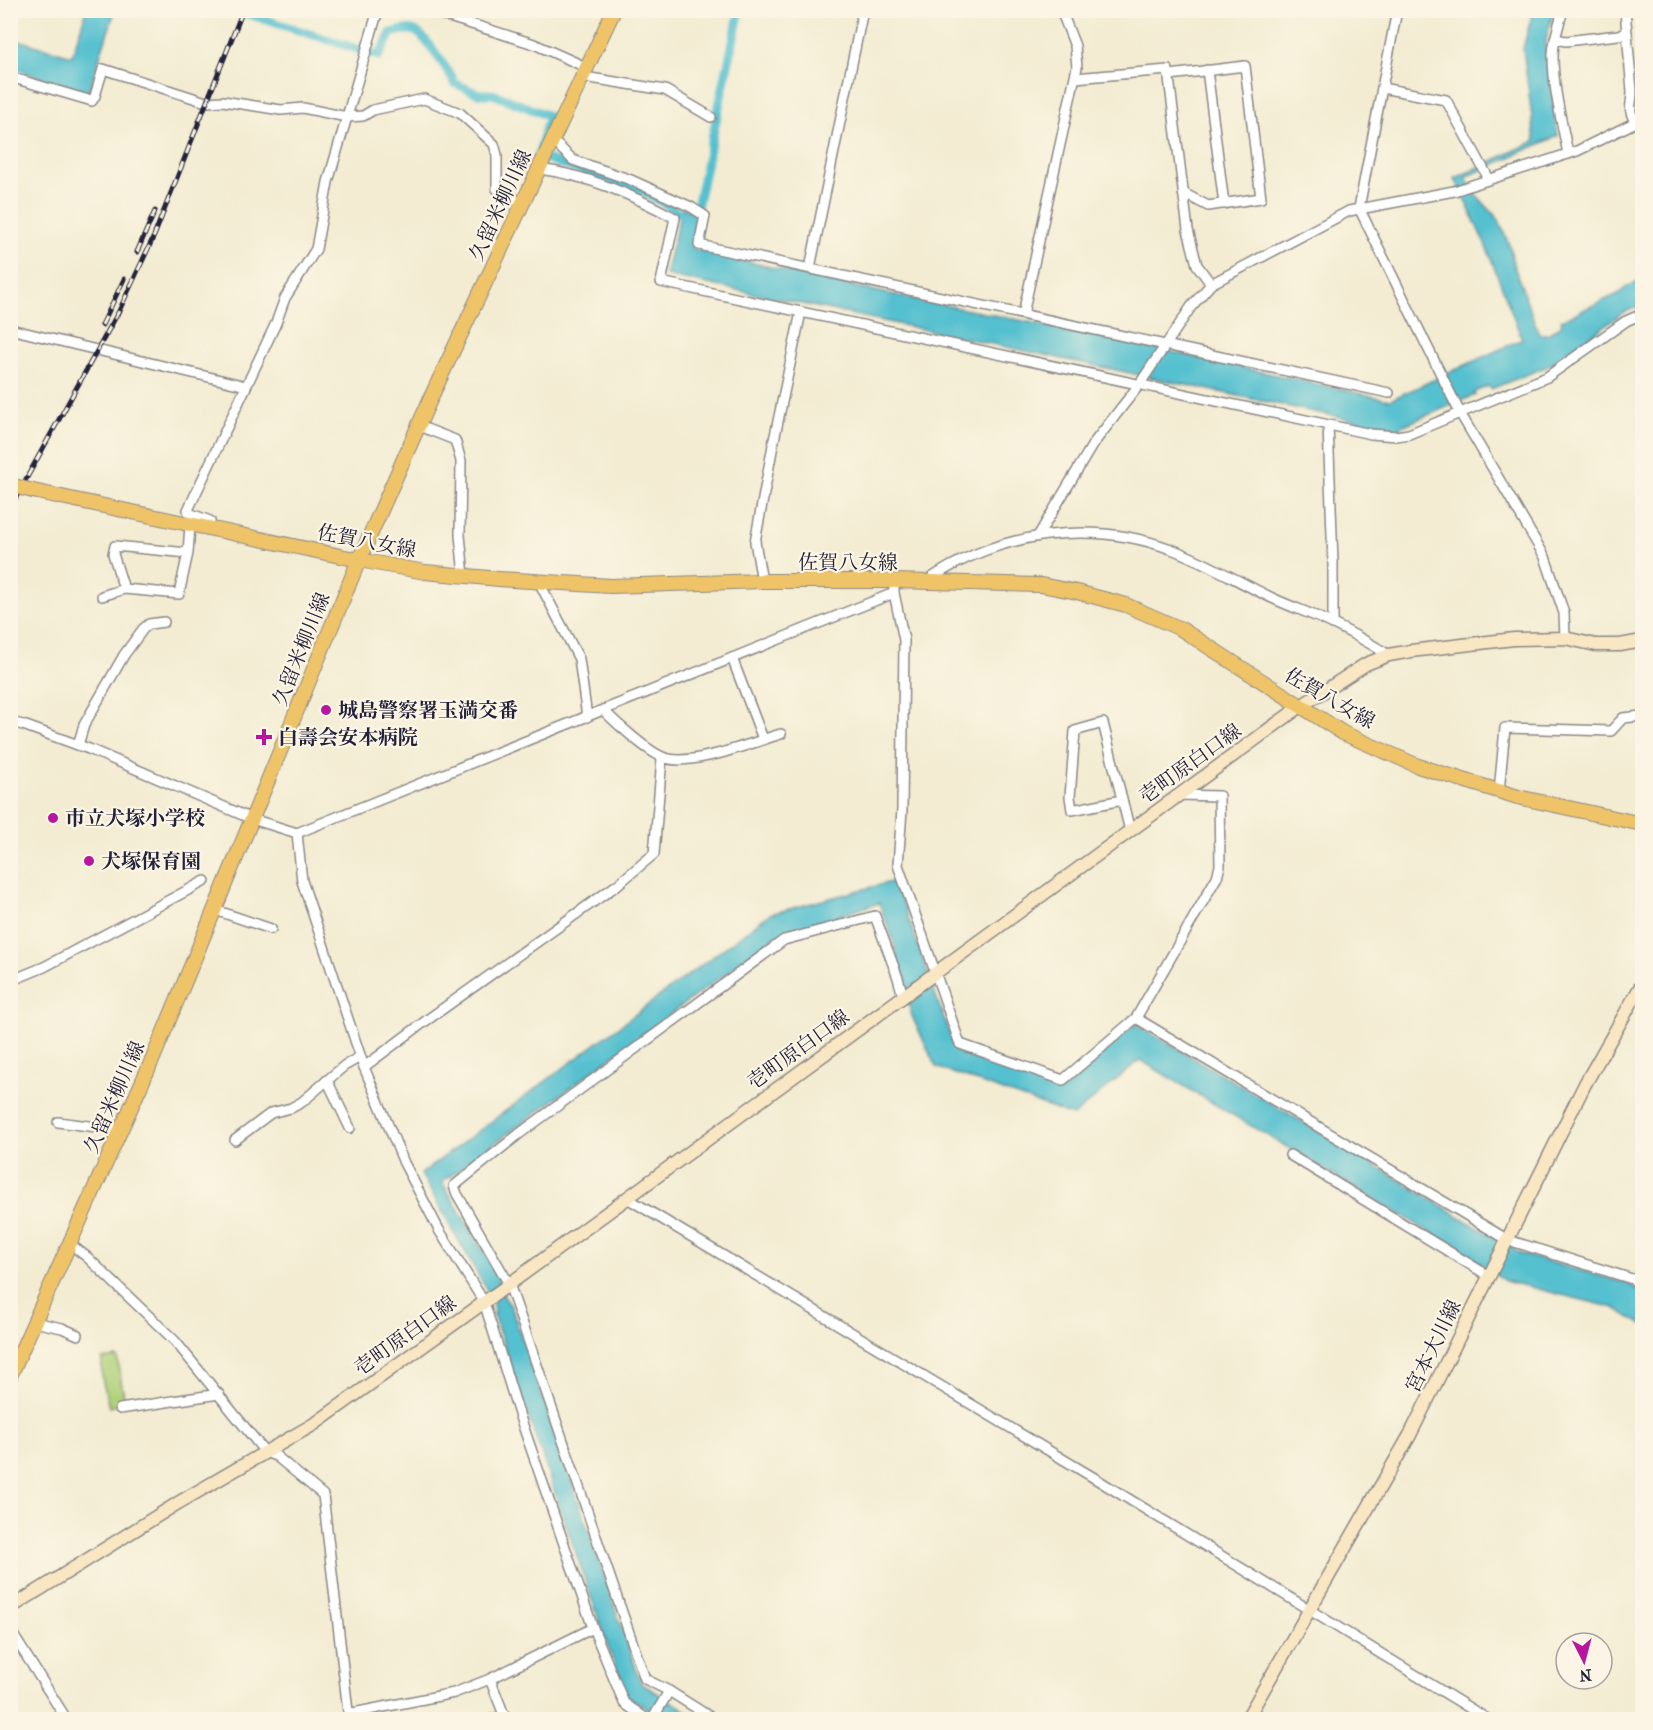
<svg xmlns="http://www.w3.org/2000/svg" width="1653" height="1730" viewBox="0 0 1653 1730" font-family="'IM FELL French Canon','Noto Serif JP',serif">
	<rect width="100%" height="100%" fill="#fcf5e5"/>
	<filter id="ink" filterUnits="userSpaceOnUse"><feTurbulence type="fractalNoise" baseFrequency=".0167" numOctaves="2"/><feDisplacementMap in="SourceGraphic" scale="12" xChannelSelector="R" yChannelSelector="G"/><feConvolveMatrix kernelMatrix="1 2 1 2 8 2 1 2 1" color-interpolation-filters="sRGB"/></filter>
	<filter id="wash" filterUnits="userSpaceOnUse"><feTurbulence type="fractalNoise" baseFrequency=".008" numOctaves="4" result="noise"/><feDisplacementMap in="SourceGraphic" scale="24" xChannelSelector="R" yChannelSelector="G"/><feGaussianBlur stdDeviation="1.35" result="paint"/><feColorMatrix in="noise" values="0 0 0 0 0 0 0 0 0 0 0 0 0 0 0 0 0 1.4 0 .05"/><feComposite in="paint" operator="in"/></filter>
	<g filter="url(#wash)">
		<rect width="100%" height="100%" fill="#f3ecd2"/>
		<polygon fill="#b0d27b" stroke="#697a5b" stroke-width="1.5" points="117,1357 125,1403 109,1407 102,1378 102,1359"/>
		<g fill="#54c0cf" stroke="#3b7185" stroke-width="1.5">
			<polygon points="1554,10 1545,44 1558,136 1466,177 1473,191 1499,220 1510,247 1514,266 1539,334 1548,334 1562,325 1561,320 1618,294 1628,286 1642,281 1642,305 1623,313 1548,366 1491,389 1489,386 1474,392 1475,395 1395,429 665,275 682,207 700,215 691,248 841,284 1113,339 1390,400 1522,339 1488,251 1455,178 1535,141 1523,48 1533,11"/>
			<polygon points="86,11 115,11 88,92 11,68 11,38 72,56"/>
			<path d="M 895,881 L 956,1052 L 1064,1090 L 1135,1024 L 1332,1139 L 1521,1254 L 1629,1284 L 1642,1292 L 1642,1325 L 1615,1308 L 1505,1281 L 1460,1250 L 1140,1060 L 1073,1116 L 936,1067 L 911,1014 L 906,979 L 899,967 L 894,943 L 879,903 L 778,935 L 442,1182 L 497,1274 C 498,1287 503,1297 511,1306 L 641,1683 L 700,1719 L 665,1719 L 625,1695 L 494,1317 L 493,1301 L 421,1174 L 770,914 Z"/>
		</g>
		<g fill="none" stroke-linecap="round" stroke-linejoin="round">
			<g stroke="#54c0cf" stroke-width="9">
				<path d="M 235,10 L 379,56 L 391,33 C 399,31 408,28 415,31 C 428,38 443,65 452,77 L 454,83 L 479,94 L 493,94 L 549,116 L 538,156 L 643,191 L 688,218"/>
				<polyline points="695,216 740,10"/>
			</g>
		</g>
	</g>
	<g filter="url(#ink)">
		<g fill="none" stroke-linecap="round" stroke-linejoin="round">
			<g stroke="#8a8786" stroke-width="12">
				<g id="street">
					<polyline points="1397,10 1359,208 1460,413 1545,557 1564,613 1565,638"/>
					<path d="M 1563,10 C 1559,25 1553,41 1553,56 C 1553,89 1562,122 1568,154"/>
					<path d="M 1625,10 L 1632,91 C 1632,107 1627,106 1635,122"/>
					<polyline points="443,15 534,44 588,68"/>
					<polyline points="1555,39 1566,41 1627,34"/>
					<polyline points="1207,70 1224,204"/>
					<polyline points="1170,75 1245,66 1261,198 1208,206 1183,193"/>
					<polyline points="10,77 92,101 95,96 103,69 206,102 223,101 281,110 303,108 347,117 363,116 373,110 424,99 460,113 494,144 497,155 497,189 522,204"/>
					<polyline points="584,77 665,90 711,117"/>
					<polyline points="1075,78 1168,70 1188,230 1197,265 1211,284"/>
					<polyline points="1382,88 1446,100 1489,179"/>
					<polyline points="552,140 573,160 631,180 691,207 705,216 699,245 1389,393"/>
					<path d="M 539,169 C 588,175 632,195 675,218 L 661,282 L 1371,434 L 1396,436 L 1409,434 L 1547,377 L 1626,321 L 1642,314"/>
					<polyline points="810,268 863,10"/>
					<polyline points="1023,314 1077,67 1075,46 1061,10"/>
					<polyline points="10,329 246,386"/>
					<polyline points="1328,425 1333,562 1333,624"/>
					<polyline points="419,426 455,440 461,461 460,535 464,576"/>
					<polyline points="210,529 210,521 189,513 188,510 276,323 285,298 316,249 328,182 378,10"/>
					<polyline points="1038,536 1093,444 1139,385 1191,307 1211,284 1349,211 1454,191 1577,151 1642,119"/>
					<polyline points="188,553 115,546 113,554 124,589 179,594 188,553 190,525"/>
					<polyline points="762,581 755,542 773,445 801,312"/>
					<polyline points="894,581 894,593 904,640 902,810 898,865 960,1044 1063,1080 1136,1018 1217,877 1220,866 1219,796 1178,795"/>
					<path d="M 927,581 C 997,532 1091,519 1171,549 C 1206,562 1237,581 1270,597 C 1291,607 1313,614 1333,624 C 1352,633 1371,644 1389,655"/>
					<polyline points="539,582 579,659 587,717"/>
					<polyline points="102,596 124,589"/>
					<polyline points="732,658 763,739"/>
					<path d="M 603,710 C 616,723 649,753 665,758 C 693,767 753,742 781,734"/>
					<polyline points="10,722 23,725 89,749 252,819 297,833 894,593"/>
					<polyline points="78,745 84,725 124,655 143,629 149,624 164,622"/>
					<polyline points="1499,792 1505,728 1611,731 1623,718 1642,716"/>
					<polyline points="1122,800 1072,810 1070,797 1075,731 1103,723 1130,831"/>
					<polyline points="297,833 302,881 364,1067 404,1163 439,1230 484,1302 519,1414 593,1628 624,1703 648,1720"/>
					<polyline points="215,910 271,929"/>
					<polyline points="10,981 44,967 205,881"/>
					<polyline points="1136,1018 1508,1240 1632,1279 1642,1285"/>
					<polyline points="364,1067 427,1020 617,885 654,854 662,758"/>
					<polyline points="327,1080 350,1128"/>
					<polyline points="58,1122 120,1130"/>
					<polyline points="235,1140 271,1113 291,1108 302,1102 344,1066 360,1057"/>
					<polyline points="1290,1155 1489,1276"/>
					<polyline points="627,1198 1101,1482 1489,1720"/>
					<polyline points="70,1244 87,1257 175,1341 265,1452 276,1456 323,1495 349,1720"/>
					<polyline points="34,1322 62,1328 78,1335"/>
					<polyline points="120,1409 219,1394"/>
					<polyline points="10,1630 67,1720"/>
					<polyline points="490,1679 506,1720"/>
					<polyline points="348,1714 454,1693 490,1679 593,1628"/>
					<polyline points="489,1720 505,1716"/>
					<polyline points="652,1720 669,1691"/>
					<polyline points="715,1720 669,1691 645,1679 509,1284 457,1194 454,1186 519,1134 784,940 875,916 898,978 903,996"/>
				</g>
			</g>
			<g stroke="#8a8786" stroke-width="15">
				<g id="secondary">
					<polyline points="10,1608 178,1503 316,1423 504,1288 1301,706 1366,664 1389,655 1411,651 1514,639 1565,638 1596,645 1620,645 1642,641"/>
					<polyline points="1246,1720 1410,1435 1585,1084 1642,984"/>
				</g>
			</g>
			<g stroke="#8a8786" stroke-width="16">
				<g id="primary">
					<polyline points="33,491 359,560 425,572 499,579 611,586 762,581 894,581 1041,585 1077,592 1126,605 1181,629 1343,733 1418,766 1518,797 1642,824"/>
					<polyline points="10,1376 154,1056 359,560 433,393 614,10"/>
				</g>
			</g>
			<use href="#street" stroke="#fff" stroke-width="9"/>
			<use href="#secondary" stroke="#f9e7c3" stroke-width="12"/>
			<use href="#primary" stroke="#efc469" stroke-width="14"/>
			<g stroke="#22223b" stroke-width="5">
				<g id="rail">
					<polyline points="137,252 155,211"/>
					<polyline points="102,325 124,279"/>
					<polyline points="10,508 119,311 154,236 243,10"/>
				</g>
			</g>
			<use href="#rail" stroke="#fcf5e5" stroke-width="3" stroke-dasharray="9" stroke-linecap="butt"/>
			<g stroke="#8a8786" stroke-width="16" stroke-linecap="butt">
				<polyline id="primary-bridge" points="10,485 33,491"/>
			</g>
			<use href="#primary-bridge" stroke="#efc469" stroke-width="14"/>
		</g>
	</g>
	<g fill="#b5179e" stroke="#fcf5e5" stroke-width="2">
		<circle cx="326" cy="710" r="6"/>
		<path d="M261 728h6v6h6v6h-6v6h-6v-6h-6v-6h6z"/>
		<circle cx="53" cy="818" r="6"/>
		<circle cx="89" cy="861" r="6"/>
	</g>
	<g text-anchor="middle" stroke-width="4.5" stroke-linejoin="round" paint-order="stroke">
		<g font-size="20" fill="#22223b" stroke="#fcf5e5">
			<text transform="translate(500 205) rotate(-65)" y="7">久留米柳川線</text>
			<text transform="translate(367 541) rotate(11)" y="7">佐賀八女線</text>
			<text x="848" y="569">佐賀八女線</text>
			<text transform="translate(301 649) rotate(-68)" y="7">久留米柳川線</text>
			<text transform="translate(1330 698) rotate(30)" y="7">佐賀八女線</text>
			<text transform="translate(1190 763) rotate(-36)" y="7">壱町原白口線</text>
			<text transform="translate(798 1049) rotate(-36)" y="7">壱町原白口線</text>
			<text transform="translate(114 1097) rotate(-66)" y="7">久留米柳川線</text>
			<text transform="translate(405 1335) rotate(-36)" y="7">壱町原白口線</text>
			<text transform="translate(1433 1346) rotate(-64)" y="7">宮本大川線</text>
		</g>
		<g font-size="20" font-weight="bold" fill="#22223b" stroke="#fcf5e5" text-anchor="start">
			<text x="338" y="717">城島警察署玉満交番</text>
			<text x="278" y="744">白壽会安本病院</text>
			<text x="65" y="825">市立犬塚小学校</text>
			<text x="101" y="868">犬塚保育園</text>
		</g>
	</g>
	<rect width="1653" height="1730" fill="none" stroke="#fcf5e5" stroke-width="36"/>
	<g transform="translate(1584 1661) rotate(174)"><circle r="28" fill="#fcf5e5" stroke="#a5a1a1" stroke-width="1.5"/>
	<path d="M0-4.5L10 22L0 15L-10 22Z" fill="#b5179e"/>
	<text y="-9" font-size="16" font-weight="bold" text-anchor="middle" fill="#22223b">N</text>
	</g>
</svg>
